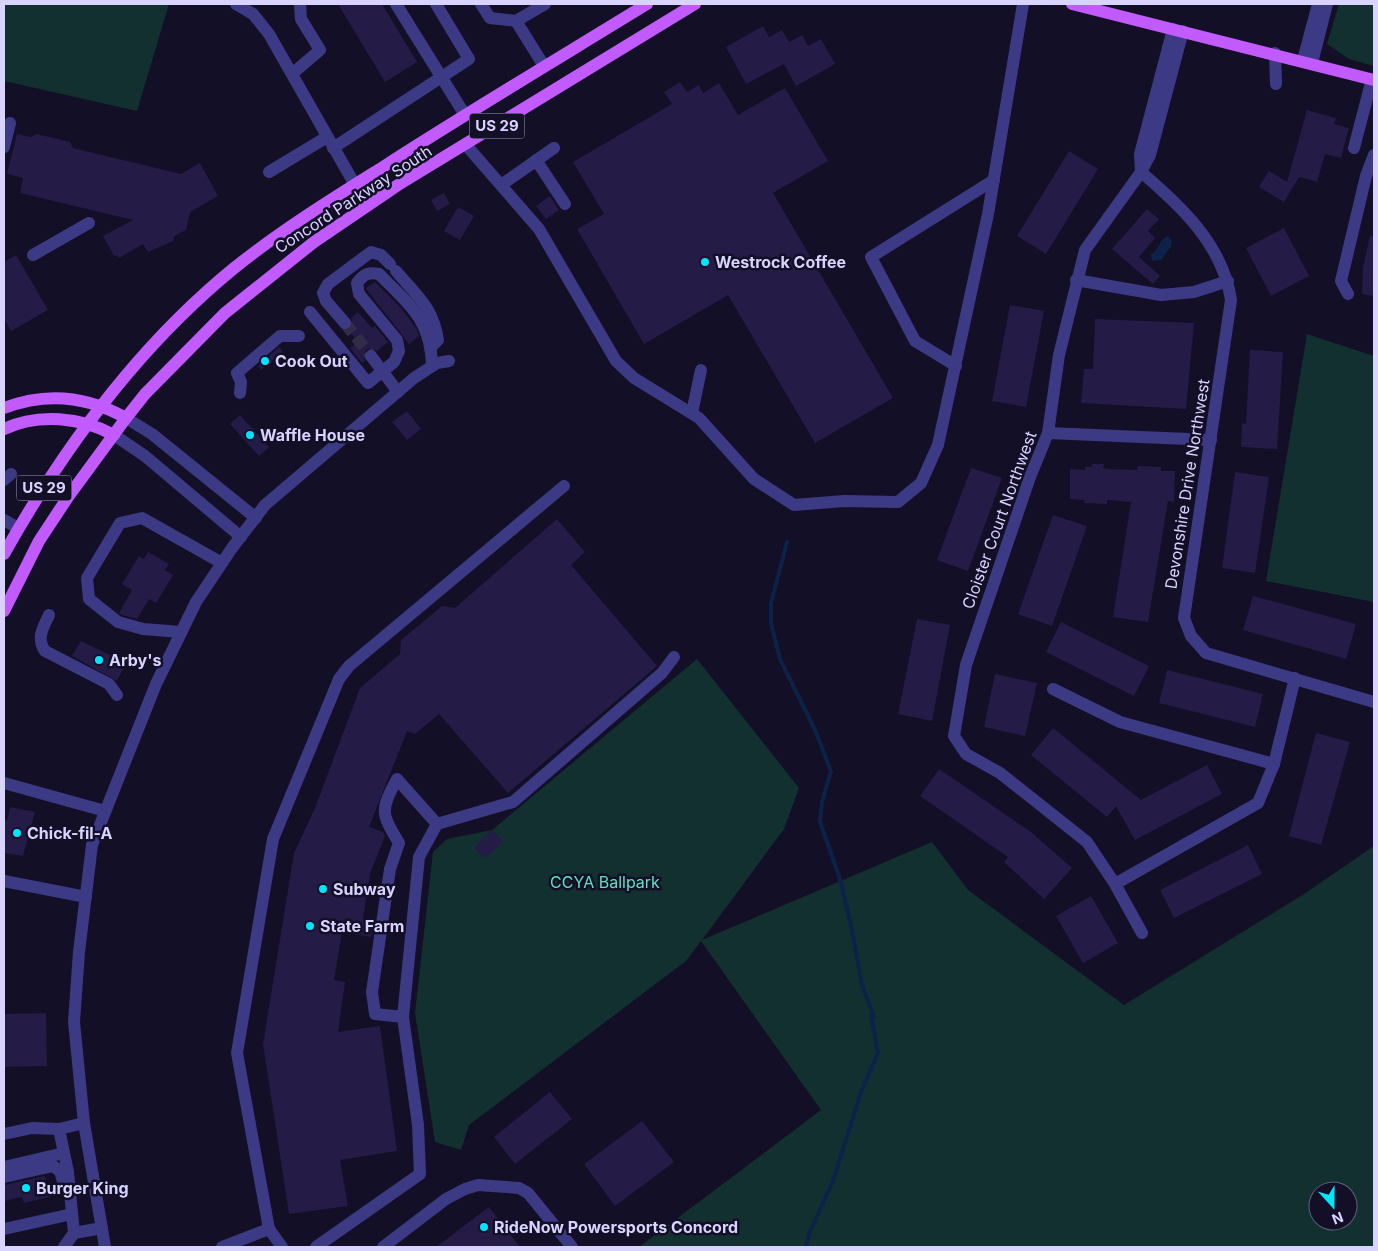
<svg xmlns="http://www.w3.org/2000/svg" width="1378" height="1251" viewBox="0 0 1378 1251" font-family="Inter,sans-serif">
	<rect width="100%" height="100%" fill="#130f26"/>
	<g fill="#12302f" fill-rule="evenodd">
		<polygon points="4,4 169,4 137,111 4,81"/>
		<polygon points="1339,4 1374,4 1374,66 1349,59 1327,44"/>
		<polygon points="1307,334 1374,356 1374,602 1266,581"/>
		<path d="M 697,659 L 799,788 L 784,829 L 702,940 L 932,842 L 968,890 L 1124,1005 L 1304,894 L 1374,846 L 1374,1247 L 639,1247 L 821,1110 L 701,941 L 686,961 L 469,1125 L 461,1150 L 435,1142 L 415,1013 L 433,852 L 447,839 L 492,830 ZM 1318,1191 L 1348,1191 L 1348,1221 L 1318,1221 Z"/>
	</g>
	<path fill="#0c2248" d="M 1168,236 L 1172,241 L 1171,247 L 1161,260 L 1152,261 L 1151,255 C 1158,250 1160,239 1168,236 Z"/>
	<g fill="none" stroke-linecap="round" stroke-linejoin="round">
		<polyline stroke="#0c2248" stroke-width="4" points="787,542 771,603 771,623 780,659 815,730 831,771 822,802 820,822 839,876 851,925 862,985 874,1017 871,1016 878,1053 861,1092 833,1181 809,1234 806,1247"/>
	</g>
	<g fill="#241b47">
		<polygon points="338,4 382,4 417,62 385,82"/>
		<polygon points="763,26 769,37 782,30 789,42 802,35 808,46 821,39 835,64 796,86 784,64 746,84 726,47"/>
		<polygon points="680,82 687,92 699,85 703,93 719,83 738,115 785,88 828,161 773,193 893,398 815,443 728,295 644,344 577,229 604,214 573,162 672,104 664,92"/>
		<polygon points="1307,110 1336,118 1334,124 1349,128 1341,158 1325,154 1317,182 1299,177 1284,202 1259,187 1269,171 1287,182"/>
		<polygon points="17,134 31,137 37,134 70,142 73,148 181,174 200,163 218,196 190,212 186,230 174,236 173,241 148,252 143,244 119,258 117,255 114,256 103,236 133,220 20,193 23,178 7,174"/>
		<polygon points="1069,151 1098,169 1046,254 1017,236"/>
		<polygon points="444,193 450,204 437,211 431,200"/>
		<polygon points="550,196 559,210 546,219 536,206"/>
		<polygon points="458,207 474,216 460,240 444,231"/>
		<polygon points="1147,209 1159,219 1148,231 1155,238 1139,257 1160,276 1153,284 1112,249"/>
		<polygon points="1284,228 1309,276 1271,296 1246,248"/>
		<polygon points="1370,236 1374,237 1374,296 1362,294 1363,267"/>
		<polygon points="16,255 48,310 11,331 4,318 4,262"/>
		<polygon points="375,282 401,308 416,328 419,336 409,344 367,290 366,288"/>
		<polygon points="1010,305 1044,311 1026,407 992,401"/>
		<polygon points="358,312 372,328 375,326 388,342 377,351 371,348 366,350 363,356 365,361 362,363 350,348 358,342 348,330 353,325 351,318"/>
		<polygon points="1095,319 1194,323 1186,409 1081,403 1084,369 1093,369"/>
		<polygon points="279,347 283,352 261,370 258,366"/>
		<polygon points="1250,350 1283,352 1277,449 1241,447 1242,423 1246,424"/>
		<polygon points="407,411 421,429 407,440 392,422"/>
		<polygon points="240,415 269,447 259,456 230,424"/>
		<polygon points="1092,464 1104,464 1103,468 1109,469 1137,470 1138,466 1161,467 1161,471 1175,471 1174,502 1168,501 1148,622 1113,617 1131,502 1107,500 1107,504 1084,503 1085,500 1070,499 1070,469 1085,470 1085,467 1092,467"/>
		<polygon points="971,468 1002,478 968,571 937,560"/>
		<polygon points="1235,472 1269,477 1255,573 1222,568"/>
		<polygon points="1053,515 1087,526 1052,626 1018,614"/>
		<polygon points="557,519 585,552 571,565 657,666 508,793 439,714 415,734 407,731 369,827 383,832 385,836 370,874 363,918 373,920 371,937 342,932 334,980 345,982 338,1032 380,1026 397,1151 340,1160 348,1206 289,1214 263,1044 294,853 315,808 360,688 400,654 401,640 442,606 455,608"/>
		<polygon points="148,552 169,564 165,570 173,575 156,603 149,599 137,619 122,615 119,613 132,590 122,584 139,556 144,559"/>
		<polygon points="1253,596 1356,624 1346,659 1243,630"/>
		<polygon points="917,619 950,625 932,721 898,714"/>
		<polygon points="1061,622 1149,666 1134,696 1046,652"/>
		<polygon points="81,641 126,663 117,681 72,656"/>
		<polygon points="1167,670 1263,694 1255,727 1159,703"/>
		<polygon points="995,674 1037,683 1025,736 984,727"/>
		<polygon points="1053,728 1141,800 1207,765 1222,794 1135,840 1116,806 1107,817 1031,755"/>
		<polygon points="1316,733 1350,742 1321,845 1289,836"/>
		<polygon points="939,769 1031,832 1072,868 1044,899 1004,862 1008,857 920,796"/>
		<polygon points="10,807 35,812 23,856 4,853 4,820 7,821"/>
		<polygon points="492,830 503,842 485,858 474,848"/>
		<polygon points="1248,845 1262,874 1174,918 1160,890"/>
		<polygon points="1091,896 1118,943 1083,963 1056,916"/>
		<polygon points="46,1013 47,1066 4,1067 4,1014"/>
		<polygon points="550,1092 572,1119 515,1164 494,1137"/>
		<polygon points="642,1121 674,1162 615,1206 584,1164"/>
		<polygon points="45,1176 50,1197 24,1203 22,1197 4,1201 4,1185"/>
		<polygon points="489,1207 520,1247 436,1247"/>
	</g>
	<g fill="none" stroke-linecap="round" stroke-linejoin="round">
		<polyline stroke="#312d47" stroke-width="12" stroke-dasharray="12 6" stroke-linecap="butt" points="345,323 371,356"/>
		<g stroke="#3d3a85" stroke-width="12">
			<polyline points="236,4 253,14 269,34 367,206"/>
			<polyline points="396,4 465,115"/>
			<polyline points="481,4 490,18 516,21"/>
			<polyline points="1275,53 1276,84"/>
			<polyline points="1303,60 1318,4"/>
			<polyline points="1312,63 1327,4"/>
			<polyline points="544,66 516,21 545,4"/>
			<polyline points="292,74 320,50 301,19 300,4"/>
			<polyline points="466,145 539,229 616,361 634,378 699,418 754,479 794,505 844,501 898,502 921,483 938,445 988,214 1023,4"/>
			<polyline points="4,147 10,123"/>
			<polyline points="333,148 469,59 436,4"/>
			<polyline points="1354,148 1372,79"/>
			<polyline points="536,160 565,204"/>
			<polyline points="269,172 327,137"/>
			<path d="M 1141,172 C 1181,206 1223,245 1231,300 L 1184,618 L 1191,636 L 1206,653 L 1374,702"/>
			<polyline points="1141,172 1140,154 1173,29"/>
			<polyline points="501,185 554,148"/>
			<polyline points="33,255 89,223"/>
			<path d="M 396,271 C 417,296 433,307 438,340 L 431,347"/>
			<polyline points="1076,280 1161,295 1194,292 1228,281"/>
			<polyline points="1348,294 1341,281 1366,176 1374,155"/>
			<path d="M 310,312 L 368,383 L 394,362 L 399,351 L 397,340 L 359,294 L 357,283 C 364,274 368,272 379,274 C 410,305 431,320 432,366"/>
			<polyline points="345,323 326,301 323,293 328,284 371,252 381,255 390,264"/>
			<polyline points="371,356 398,392"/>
			<polyline points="956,366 915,341 871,257 994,180"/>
			<polyline points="240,393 241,382 237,373 280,336 299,336"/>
			<polyline points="692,413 701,370"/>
			<polyline points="126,418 152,434 256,518"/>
			<polyline points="1048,433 1211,440"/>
			<polyline points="114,435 145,456 241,537"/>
			<polyline points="4,480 11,474"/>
			<polyline points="4,520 18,528"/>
			<path d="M 49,615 C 43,628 36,638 45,651 L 109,684 L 117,695"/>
			<polyline points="181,632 143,629 118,622 89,599 87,578 120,523 142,518 222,563"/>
			<polyline points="1053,689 1120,722 1274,764"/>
			<polyline points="4,783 105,811"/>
			<polyline points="437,824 513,802 662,673 674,657"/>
			<polyline points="4,881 86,897"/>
			<polyline points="1115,884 1258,803 1274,764 1295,678"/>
			<polyline points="1142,933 1115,884 1087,842 1000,773 966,754 954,736 966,665 1030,477 1048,433 1059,355 1085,250 1141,172 1150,155 1183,31"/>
			<polyline points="59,1129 68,1172 74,1233"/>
			<polyline points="4,1134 32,1128 59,1129 84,1123"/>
			<polyline points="4,1167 64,1153"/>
			<polyline points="4,1177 53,1166 60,1171 64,1185"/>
			<polyline points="4,1229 72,1214"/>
			<polyline points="64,1247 74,1233 102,1228"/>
			<polyline points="105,1247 84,1123 74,1022 79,952 92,845 156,684 196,602 232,548 265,505 414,378 437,363 449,361"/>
			<polyline points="222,1247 269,1229"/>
			<polyline points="282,1247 269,1229 237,1053 273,839 339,679 349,666 564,486"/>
			<path d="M 316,1247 L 420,1174 L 418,1125 L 403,1017 L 419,857 L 437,824 L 397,779 C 380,811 381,813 399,843 L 390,869 L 372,992 L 375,1014 L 403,1017"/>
			<polyline points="383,1247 446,1199 465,1189 478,1185 519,1188 528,1193 572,1247"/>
		</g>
		<g stroke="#c25bff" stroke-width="12">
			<polyline points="1072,4 1374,80"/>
			<path d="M 4,408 C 46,392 87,396 126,418"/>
			<path d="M 4,429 C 38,413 81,417 114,435"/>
			<path d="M 4,554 C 63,449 139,346 233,269 C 280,231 332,199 383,167 C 470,111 559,58 647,4"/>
			<polyline points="4,611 39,541 68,497 126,418 145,394 225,313 314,242 398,185 695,4"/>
		</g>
	</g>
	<g fill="#00e5ff" stroke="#130f26" stroke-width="2">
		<circle cx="705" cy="262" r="5"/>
		<circle cx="265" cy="361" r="5"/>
		<circle cx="250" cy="435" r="5"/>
		<circle cx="99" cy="660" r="5"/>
		<circle cx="17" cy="833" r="5"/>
		<circle cx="323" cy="889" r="5"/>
		<circle cx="310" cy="926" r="5"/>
		<circle cx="26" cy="1188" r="5"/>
		<circle cx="484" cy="1227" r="5"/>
	</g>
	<g text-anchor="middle" stroke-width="5" stroke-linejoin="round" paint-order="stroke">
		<g fill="#130f26" stroke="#9e99be" stroke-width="1">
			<rect x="469.5" y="113.5" width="55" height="25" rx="4"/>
			<rect x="16.5" y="475.5" width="55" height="25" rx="4"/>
		</g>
		<g font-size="15" font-weight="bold" fill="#d9d4ff">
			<text x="497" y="131">US 29</text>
			<text x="44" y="493">US 29</text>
		</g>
		<g font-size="16" fill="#d9d4ff" stroke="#130f26">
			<text transform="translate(353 199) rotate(-33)" y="6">Concord Parkway South</text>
			<text transform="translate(1187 484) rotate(-81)" y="6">Devonshire Drive Northwest</text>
			<text transform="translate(999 520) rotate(-70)" y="6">Cloister Court Northwest</text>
		</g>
		<g font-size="16" font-weight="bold" fill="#d9d4ff" stroke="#130f26" text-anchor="start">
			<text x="715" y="268">Westrock Coffee</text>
			<text x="275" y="367">Cook Out</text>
			<text x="260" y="441">Waffle House</text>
			<text x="109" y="666">Arby's</text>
			<text x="27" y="839">Chick-fil-A</text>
			<text x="333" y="895">Subway</text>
			<text x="320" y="932">State Farm</text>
			<text x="36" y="1194">Burger King</text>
			<text x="494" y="1233">RideNow Powersports Concord</text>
		</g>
		<g font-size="16" fill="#5fe0c0" stroke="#130f26">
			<text x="605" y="888">CCYA Ballpark</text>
		</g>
	</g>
	<rect width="1378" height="1251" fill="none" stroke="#d9d4ff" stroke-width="10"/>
	<g transform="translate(1333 1206) rotate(159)"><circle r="24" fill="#130f26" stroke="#625e7d"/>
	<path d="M0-4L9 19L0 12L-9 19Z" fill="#00e5ff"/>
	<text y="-8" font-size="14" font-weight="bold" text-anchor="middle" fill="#d9d4ff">N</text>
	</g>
</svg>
